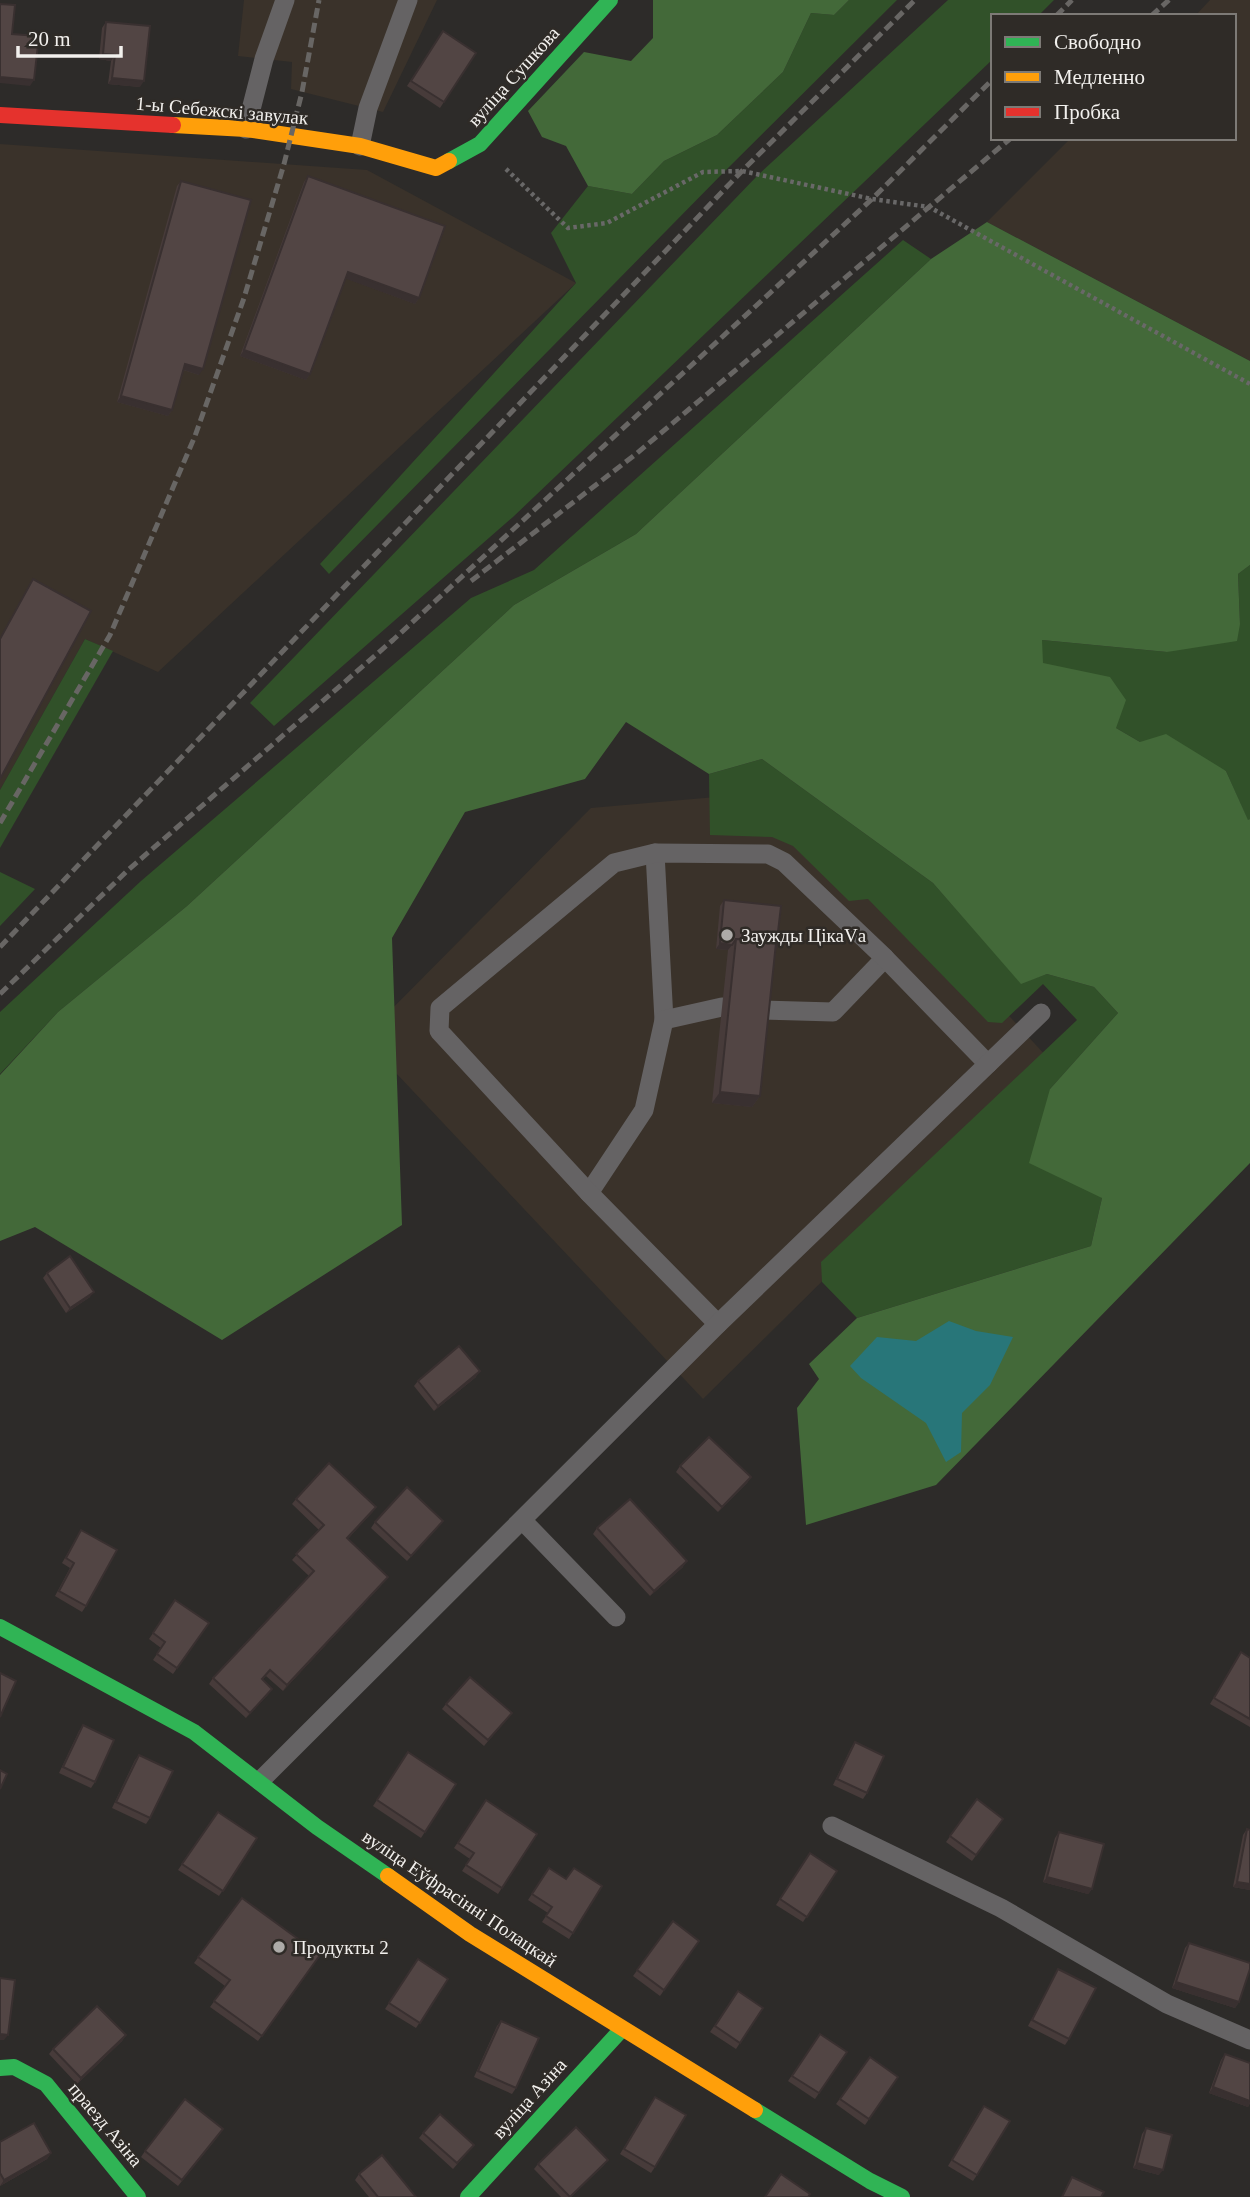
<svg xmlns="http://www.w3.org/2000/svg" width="1250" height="2197" viewBox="0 0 1250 2197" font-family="Georgia,serif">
	<rect width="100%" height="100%" fill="#2d2b29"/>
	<g fill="#3a322a">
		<polygon points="244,0 437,0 383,112 291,89 292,62 238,56"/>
		<polygon points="1210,0 1250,0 1250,361 987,222 1071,138 1234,138 1234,16 1195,16"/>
		<polygon points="0,144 367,170 576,283 158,672 85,639 0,790"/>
		<polygon points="772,792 865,860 1048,1058 703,1399 363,1038 591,808"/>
	</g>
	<g fill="#315129">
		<polygon points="849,0 897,0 724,172 329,574 320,564 576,283 551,233 588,186 632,194 664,161 717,135 783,72 811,13 834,15"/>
		<polygon points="948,0 1054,0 1038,16 993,16 993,59 513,517 274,726 250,703 758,175"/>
		<polygon points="903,240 931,259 636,534 514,605 187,906 58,1012 0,1074 0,1012 141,881 471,598 534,570"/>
		<polygon points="1250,565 1250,819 1248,821 1226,771 1140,742 1116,728 1042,663 1042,640 1167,652 1240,624 1238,574"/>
		<polygon points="85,639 113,651 0,848 0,790"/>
		<polygon points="762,759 933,883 1021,983 1047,974 1094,987 1118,1013 1050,1089 1102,1198 1091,1246 857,1318 822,1282 821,1262 1077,1020 1043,984 1002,1023 988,1022 868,899 849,901 793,846 772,837 710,835 709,774"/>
		<polygon points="0,872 35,889 0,926"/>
	</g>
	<g fill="#436939">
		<polygon points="653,0 849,0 834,15 811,13 783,72 717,135 664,161 632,194 588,186 566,146 542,137 528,111 584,52 631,61 653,38"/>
		<polygon points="987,222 1250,361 1250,565 1238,574 1240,624 1237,641 1167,652 1042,640 1043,663 1110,677 1126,700 1116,728 1140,742 1166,734 1226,771 1248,820 1250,819 1250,1163 936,1485 806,1525 797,1408 819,1379 809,1364 857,1318 1091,1246 1102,1198 1029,1163 1050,1089 1118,1013 1094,987 1047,974 1021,984 933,883 762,759 709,774 626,722 585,779 465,812 392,938 402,1225 222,1340 35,1227 0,1241 0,1075 58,1012 187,906 514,605 636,534 931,259"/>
	</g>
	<polygon fill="#287679" points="949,1321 976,1331 1013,1337 990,1385 962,1413 961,1452 946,1462 926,1423 861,1378 850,1366 877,1337 916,1341"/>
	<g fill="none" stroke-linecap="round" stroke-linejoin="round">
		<polyline stroke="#696868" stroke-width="4.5" stroke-dasharray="3.5 3.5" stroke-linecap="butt" points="506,169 568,228 607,223 703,172 742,171 872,199 929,207 1250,384"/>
		<g stroke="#656364" stroke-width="19">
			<polyline points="246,129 264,59 285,0"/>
			<polyline points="360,146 368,108 408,0"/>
			<polyline points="655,853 664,1020"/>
			<polyline points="762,1010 833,1012 885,958"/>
			<polyline points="589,1193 644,1110 664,1020 722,1007"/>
			<polyline points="718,1324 589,1193 439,1031 440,1008 614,863 655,853 768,854 784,862 885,958 988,1064"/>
			<polyline points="522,1520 616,1617"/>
			<polyline points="260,1781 718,1324 1041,1013"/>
			<polyline points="832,1826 1001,1908 1167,2004 1250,2040"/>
		</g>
		<g stroke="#30b455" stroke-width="16">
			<polyline points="449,161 480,144 610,0"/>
			<polyline points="0,1627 194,1732 317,1827 388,1876"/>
			<polyline points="0,2068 14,2067 46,2084 138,2197"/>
			<polyline points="755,2110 870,2181 902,2197"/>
			<polyline points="468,2197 622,2029"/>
		</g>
		<g stroke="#ff9f0a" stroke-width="16">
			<polyline points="173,125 246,129 360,146 436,168 449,161"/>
			<polyline points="388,1876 470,1934 755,2110"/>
		</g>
		<polyline stroke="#e5322d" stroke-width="16" points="0,115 173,125"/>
		<g stroke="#686664" stroke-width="5" stroke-dasharray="10 5" stroke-linecap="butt">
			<polyline points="1056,16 1072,0"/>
			<polyline points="1151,16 1169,0"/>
			<polyline points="471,581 636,454 1011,138"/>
			<polyline points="0,823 110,635 195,436 244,298 284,164 302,92 319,0"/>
			<polyline points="0,947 742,171 915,0"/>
			<polyline points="0,994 128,870 393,640 872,199 993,79"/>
		</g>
	</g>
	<g fill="#473b3a">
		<polygon points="106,22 140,87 108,84 111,61 99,59 102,28"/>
		<polygon points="443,31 476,53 440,108 407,86"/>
		<polygon points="308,176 419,298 415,304 345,278 310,374 306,380 240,356 304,182"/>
		<polygon points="181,181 199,375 183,370 172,410 168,416 117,402 177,186"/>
		<polygon points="724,900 775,951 760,1096 752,1107 712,1103 728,950 716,949 720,906"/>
		<polygon points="47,1273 90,1297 66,1313 43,1278"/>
		<polygon points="476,1377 434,1411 414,1386 418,1381"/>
		<polygon points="680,1466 751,1477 747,1483 718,1512 676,1472"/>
		<polygon points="296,1499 376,1507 348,1539 388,1577 384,1582 283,1691 266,1676 262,1680 272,1689 246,1718 209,1684 213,1678 309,1576 292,1560 319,1530 292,1504"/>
		<polygon points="443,1521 407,1561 371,1528 375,1522"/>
		<polygon points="597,1528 683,1567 650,1596 593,1534"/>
		<polygon points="81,1530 86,1606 82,1612 55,1596 70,1568 62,1563"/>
		<polygon points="175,1600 209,1623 173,1674 153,1660 161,1648 149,1639"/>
		<polygon points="1237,1658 1250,1658 1250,1727 1210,1704"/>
		<polygon points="446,1704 512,1713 484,1746 442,1709"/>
		<polygon points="83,1725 95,1782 91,1788 59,1773 79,1731"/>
		<polygon points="855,1742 867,1793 863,1799 833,1785 851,1748"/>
		<polygon points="408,1752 456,1784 421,1838 373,1806"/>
		<polygon points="139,1755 150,1818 146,1824 112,1808 135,1760"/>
		<polygon points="977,1799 1003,1819 972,1861 946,1842"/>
		<polygon points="486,1800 537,1834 498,1894 462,1871 470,1859 454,1848"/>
		<polygon points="218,1812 257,1838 219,1896 178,1870"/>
		<polygon points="1247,1829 1250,1830 1250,1890 1233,1887 1243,1835"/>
		<polygon points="1059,1832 1092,1889 1088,1894 1043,1882 1055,1838"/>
		<polygon points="810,1853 837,1871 803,1922 776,1905"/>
		<polygon points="549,1868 566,1879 602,1886 569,1939 542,1922 548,1913 528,1900"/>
		<polygon points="242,1898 320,1955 258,2041 210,2007 225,1986 194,1963"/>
		<polygon points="673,1921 699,1941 660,1996 633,1976"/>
		<polygon points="1189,1943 1239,2002 1235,2008 1172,1988 1185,1948"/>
		<polygon points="418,1959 448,1979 416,2028 385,2009"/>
		<polygon points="1058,1969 1069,2039 1065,2045 1028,2026"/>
		<polygon points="738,1991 763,2008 736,2049 710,2032"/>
		<polygon points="501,2021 516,2088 512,2094 474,2077 497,2026"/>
		<polygon points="820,2034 847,2052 815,2099 788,2081"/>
		<polygon points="126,2035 122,2041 77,2084 49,2054 53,2049"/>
		<polygon points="1225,2054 1250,2063 1250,2103 1248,2107 1209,2093 1221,2060"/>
		<polygon points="870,2057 898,2077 865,2125 836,2104"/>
		<polygon points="651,2103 655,2167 651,2173 620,2154"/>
		<polygon points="980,2111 977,2175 973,2181 948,2166"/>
		<polygon points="1146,2128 1159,2175 1133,2168 1142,2134"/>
		<polygon points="423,2133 474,2145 453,2169 419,2138"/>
		<polygon points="219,2135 178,2186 141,2157 145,2151"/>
		<polygon points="0,2142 51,2153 47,2159 0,2186"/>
		<polygon points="538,2164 604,2165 571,2197 561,2197 534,2169"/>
		<polygon points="359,2174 416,2197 369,2197 355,2180"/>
	</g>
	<g fill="#393030">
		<polygon points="103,54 115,55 111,61 99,59"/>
		<polygon points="0,77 34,80 30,86 0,83"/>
		<polygon points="112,78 144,81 140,87 108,84"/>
		<polygon points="348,272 419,298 415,304 344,278"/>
		<polygon points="244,350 310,374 306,380 240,356"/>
		<polygon points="185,364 203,369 199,375 181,369"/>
		<polygon points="121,396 172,410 168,416 117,402"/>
		<polygon points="720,943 732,945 728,950 716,949"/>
		<polygon points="720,1092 760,1096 752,1107 712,1103"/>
		<polygon points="94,1292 90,1297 66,1313 70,1308"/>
		<polygon points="480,1371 476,1377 434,1411 438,1406"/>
		<polygon points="751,1477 747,1483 718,1512 722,1507"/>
		<polygon points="376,1507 372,1513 343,1544 347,1538"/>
		<polygon points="687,1561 683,1567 650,1596 654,1591"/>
		<polygon points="388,1577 384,1582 283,1691 287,1685"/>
		<polygon points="272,1689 268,1695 246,1718 250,1713"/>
		<polygon points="1047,1877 1092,1889 1088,1894 1043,1882"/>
		<polygon points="1237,1882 1250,1884 1250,1890 1233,1887"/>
		<polygon points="1176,1982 1239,2002 1235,2008 1172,1988"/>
		<polygon points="0,2034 8,2035 4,2040 0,2040"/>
		<polygon points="126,2035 122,2041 77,2084 81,2078"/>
		<polygon points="1213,2087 1250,2101 1250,2103 1248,2107 1209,2093"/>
		<polygon points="51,2153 47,2159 0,2186 4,2180"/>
		<polygon points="608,2160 604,2165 571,2197 570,2197"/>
		<polygon points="1137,2163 1163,2170 1159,2175 1133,2168"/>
	</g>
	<g fill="#524544" stroke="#393030" stroke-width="2">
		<polygon points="0,4 15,5 12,34 39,36 34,80 0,77"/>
		<polygon points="106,22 150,26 144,81 112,78 115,55 103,54"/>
		<polygon points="443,31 476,53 444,102 411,81"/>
		<polygon points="308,176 445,226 419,298 348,272 310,374 244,350"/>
		<polygon points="181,181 251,200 203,369 185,364 172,410 121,396"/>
		<polygon points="33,579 91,611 0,779 0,639"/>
		<polygon points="724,900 781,906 776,949 776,943 736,939 732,945 720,943"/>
		<polygon points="736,939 776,943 760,1096 720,1092"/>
		<polygon points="70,1256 94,1292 70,1308 47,1273"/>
		<polygon points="459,1346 480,1371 438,1406 418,1381"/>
		<polygon points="709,1437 751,1477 722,1507 680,1466"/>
		<polygon points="329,1463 376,1507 347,1538 388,1577 287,1685 270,1670 262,1679 272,1689 250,1713 213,1678 314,1571 296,1554 324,1525 296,1499"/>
		<polygon points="407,1487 443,1521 411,1556 375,1522"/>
		<polygon points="630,1499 687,1561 654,1591 597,1528"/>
		<polygon points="81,1530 117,1550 86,1606 59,1591 74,1563 66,1558"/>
		<polygon points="175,1600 209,1623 177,1668 157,1654 165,1642 153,1633"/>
		<polygon points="1241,1652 1250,1658 1250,1719 1214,1698"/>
		<polygon points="0,1673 16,1681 0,1717"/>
		<polygon points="470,1677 512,1713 488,1740 446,1704"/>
		<polygon points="83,1725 114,1740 95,1782 63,1767"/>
		<polygon points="855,1742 884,1756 867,1793 837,1779"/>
		<polygon points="408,1752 456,1784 425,1832 377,1800"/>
		<polygon points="139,1755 173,1771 150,1818 116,1802"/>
		<polygon points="0,1770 7,1774 0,1789"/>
		<polygon points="977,1799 1003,1819 976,1855 950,1836"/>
		<polygon points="486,1800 537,1834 502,1888 466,1865 474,1853 458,1843"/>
		<polygon points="218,1812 257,1838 223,1891 182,1864"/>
		<polygon points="1247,1829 1250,1830 1250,1884 1237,1882"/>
		<polygon points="1059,1832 1104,1844 1092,1889 1047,1877"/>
		<polygon points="810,1853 837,1871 807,1917 780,1899"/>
		<polygon points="549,1868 566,1879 574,1868 602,1886 573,1933 546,1916 552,1907 532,1894"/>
		<polygon points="242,1898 320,1955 262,2036 214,2001 230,1980 198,1957"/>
		<polygon points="673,1921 699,1941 664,1990 637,1970"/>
		<polygon points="1189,1943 1250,1963 1250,1969 1239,2002 1176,1982"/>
		<polygon points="418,1959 448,1979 420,2023 389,2003"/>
		<polygon points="1058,1969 1096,1988 1069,2039 1032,2020"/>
		<polygon points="0,1978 15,1980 8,2035 0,2034"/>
		<polygon points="738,1991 763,2008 740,2043 715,2026"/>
		<polygon points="97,2006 126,2035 81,2078 53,2049"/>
		<polygon points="501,2021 539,2038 516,2088 478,2071"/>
		<polygon points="820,2034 847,2052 819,2093 792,2076"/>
		<polygon points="1225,2054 1250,2063 1250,2101 1213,2087"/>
		<polygon points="870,2057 898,2077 869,2119 840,2099"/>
		<polygon points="655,2097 686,2115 655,2167 624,2149"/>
		<polygon points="185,2099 223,2129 182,2180 145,2151"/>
		<polygon points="984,2106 1010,2121 977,2175 952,2160"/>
		<polygon points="440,2114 474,2145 457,2163 423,2133"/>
		<polygon points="34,2123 51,2153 4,2180 0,2173 0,2142"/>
		<polygon points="576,2127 608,2160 570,2197 538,2164"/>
		<polygon points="1146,2128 1172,2135 1163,2170 1137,2163"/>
		<polygon points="382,2155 416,2197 378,2197 359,2174"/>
		<polygon points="781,2174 810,2194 808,2197 765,2197"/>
		<polygon points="1072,2177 1104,2192 1101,2197 1062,2197"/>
	</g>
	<g fill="#adaba8" stroke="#2f2b27" stroke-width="2.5">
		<circle cx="727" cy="935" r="7"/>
		<circle cx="279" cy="1947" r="7"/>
	</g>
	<g text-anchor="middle" stroke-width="5" stroke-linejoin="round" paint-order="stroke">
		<g font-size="19" fill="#f2f0ed" stroke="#2f2b27">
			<text transform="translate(513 76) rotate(-48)" y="7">вуліца Сушкова</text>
			<text transform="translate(222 110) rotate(5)" y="7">1-ы Себежскі завулак</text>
			<text transform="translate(460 1898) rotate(34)" y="7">вуліца Еўфрасінні Полацкай</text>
			<text transform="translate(529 2098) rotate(-48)" y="7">вуліца Азіна</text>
			<text transform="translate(106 2124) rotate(50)" y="7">праезд Азіна</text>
		</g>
		<g font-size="19" fill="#f2f0ed" stroke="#2f2b27" text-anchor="start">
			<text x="741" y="942">Заужды ЦікаVа</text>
			<text x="293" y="1954">Продукты 2</text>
		</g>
	</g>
	<rect x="991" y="14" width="245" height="126" fill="#2f2b27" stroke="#7d7a76" stroke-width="2"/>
	<rect x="1005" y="37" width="35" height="10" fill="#30b455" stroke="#7d7a76" stroke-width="2"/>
	<text x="1054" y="49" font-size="21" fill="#f2f0ed">Свободно</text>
	<rect x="1005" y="72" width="35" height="10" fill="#ff9f0a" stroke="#7d7a76" stroke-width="2"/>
	<text x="1054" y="84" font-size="21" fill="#f2f0ed">Медленно</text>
	<rect x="1005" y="107" width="35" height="10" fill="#e5322d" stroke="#7d7a76" stroke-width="2"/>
	<text x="1054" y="119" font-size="21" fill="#f2f0ed">Пробка</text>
	<path d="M18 46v10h103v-10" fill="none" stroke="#f2f0ed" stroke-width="3.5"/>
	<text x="28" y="46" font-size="21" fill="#f2f0ed" stroke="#2f2b27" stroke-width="5" paint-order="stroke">20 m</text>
</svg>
